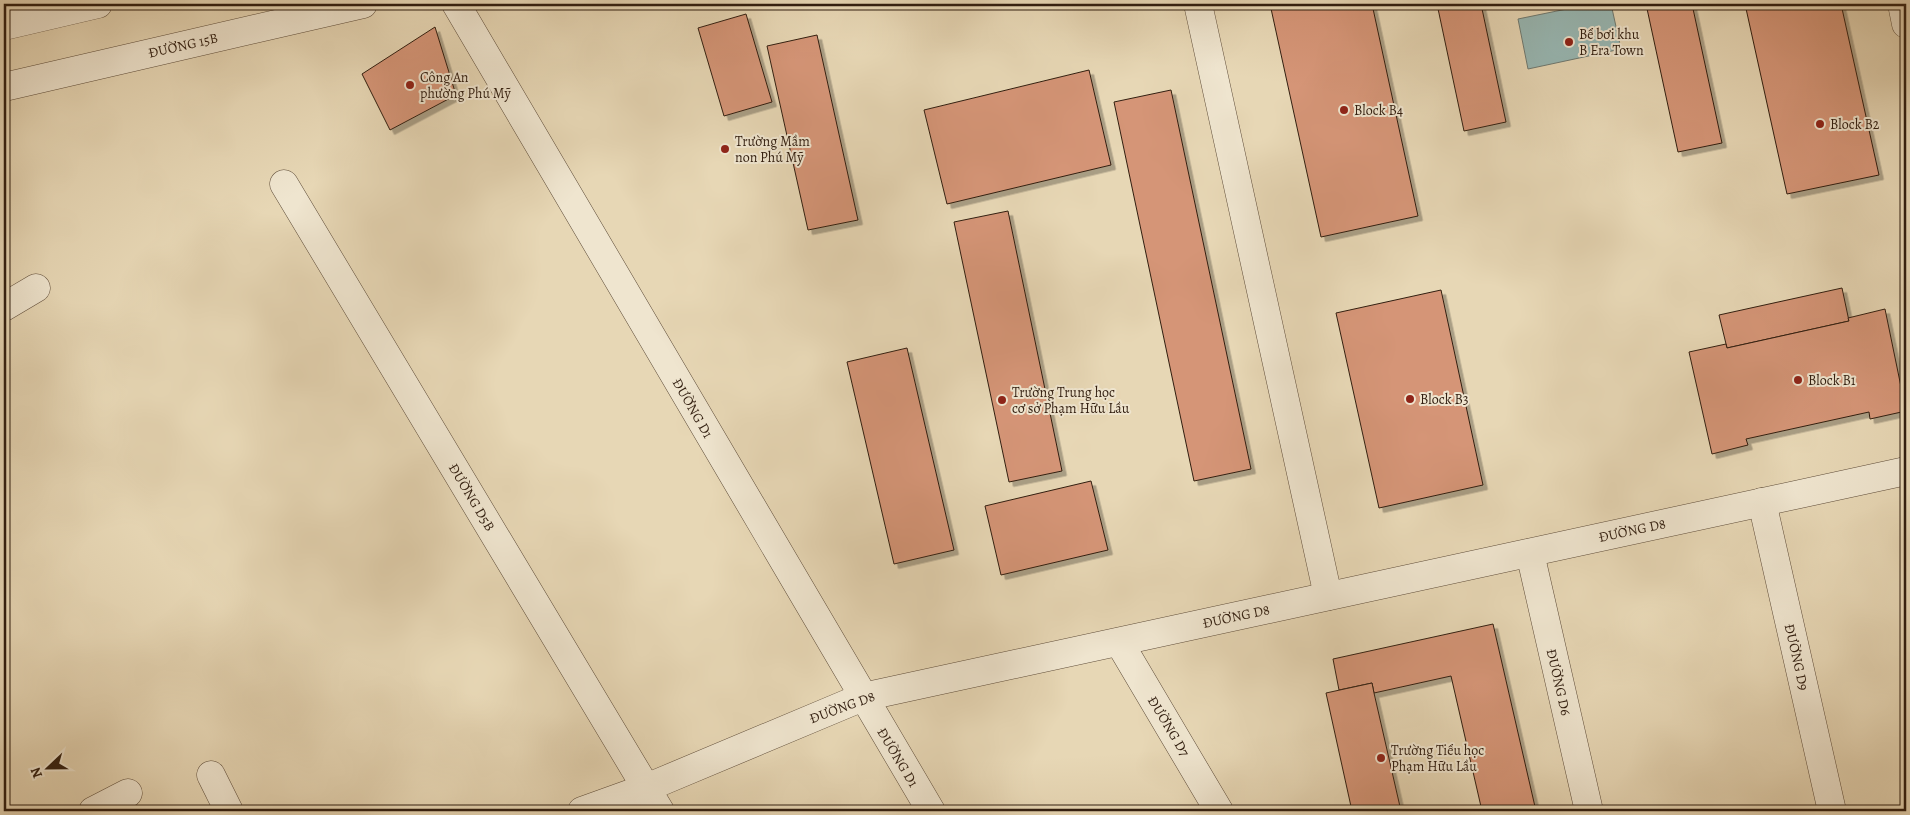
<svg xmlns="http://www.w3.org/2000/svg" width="1910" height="815" viewBox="0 0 1910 815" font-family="Alegreya,serif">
	<defs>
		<filter id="shadow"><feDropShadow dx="4.5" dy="4.5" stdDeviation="0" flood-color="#0004"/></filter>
	</defs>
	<rect width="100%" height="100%" fill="#e7d7b5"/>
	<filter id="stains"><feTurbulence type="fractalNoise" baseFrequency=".004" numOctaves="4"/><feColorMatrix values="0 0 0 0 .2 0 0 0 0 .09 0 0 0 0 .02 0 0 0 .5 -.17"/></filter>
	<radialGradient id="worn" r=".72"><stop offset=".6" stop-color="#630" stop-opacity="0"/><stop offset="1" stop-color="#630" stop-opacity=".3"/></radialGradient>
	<polygon fill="#98b8b4" stroke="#6f7a72" points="1591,4 1611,4 1621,49 1528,69 1518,19"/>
	<g fill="#d59577" stroke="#311e10" filter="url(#shadow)">
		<polygon points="1270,4 1372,4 1418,216 1321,237"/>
		<polygon points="1437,4 1481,4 1506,122 1464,131"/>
		<polygon points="1646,4 1692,4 1722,143 1678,152"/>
		<polygon points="1745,4 1841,4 1879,175 1787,194"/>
		<polygon points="746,14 772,102 724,116 698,28"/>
		<polygon points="435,27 456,95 390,130 362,74"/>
		<polygon points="817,35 858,220 808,230 767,46"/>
		<polygon points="1089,70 1111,165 947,204 924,110"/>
		<polygon points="1171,90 1251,469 1194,481 1114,102"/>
		<polygon points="1008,211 1062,471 1009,482 954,222"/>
		<polygon points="1842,288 1849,321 1727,348 1719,315"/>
		<polygon points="1441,290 1483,485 1379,508 1336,313"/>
		<polygon points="1885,309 1906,411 1870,419 1869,412 1746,439 1748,445 1712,454 1689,352 1726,344 1727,348 1849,321 1848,318"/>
		<polygon points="907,348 954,550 894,564 847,362"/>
		<polygon points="1091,481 1108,550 1001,575 985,506"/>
		<polygon points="1493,624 1536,811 1482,811 1451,676 1374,693 1372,683 1339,690 1333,659"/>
		<polygon points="1372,683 1374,693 1401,811 1352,811 1326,693"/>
	</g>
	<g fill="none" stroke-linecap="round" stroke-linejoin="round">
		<g stroke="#5e4c39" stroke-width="29">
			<g id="minor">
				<polyline points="456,4 931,811"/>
				<polyline points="1198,4 1328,596"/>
				<polyline points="1902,4 1906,24"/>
				<polyline points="4,26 98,4"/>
				<polyline points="4,87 363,4"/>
				<polyline points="284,184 660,811"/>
				<polyline points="4,307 36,288"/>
				<polyline points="1762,502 1832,811"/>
				<polyline points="1530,553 1589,811"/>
				<polyline points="1119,642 1219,811"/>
				<polyline points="211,775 229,811"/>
				<polyline points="93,811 128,793"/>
				<polyline points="582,811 646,788 863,697 1906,471"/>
			</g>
		</g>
		<use href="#minor" stroke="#efe5cf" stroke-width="28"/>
	</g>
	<g fill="#8f2418" stroke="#efe5cf" stroke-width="2">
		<circle cx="1569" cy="42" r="5"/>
		<circle cx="410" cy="85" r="5"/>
		<circle cx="1344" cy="110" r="5"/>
		<circle cx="1820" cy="124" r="5"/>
		<circle cx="725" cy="149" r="5"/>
		<circle cx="1798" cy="380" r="5"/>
		<circle cx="1410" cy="399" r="5"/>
		<circle cx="1002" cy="400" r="5"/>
		<circle cx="1381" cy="758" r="5"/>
	</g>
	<g text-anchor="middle" stroke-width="4" stroke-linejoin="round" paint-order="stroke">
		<g font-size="14" fill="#311e10" stroke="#efe5cf" text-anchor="start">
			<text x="1579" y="39">Bể bơi khu<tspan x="1579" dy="16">B Era Town</tspan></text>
			<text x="420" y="82">Công An<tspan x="420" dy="16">phường Phú Mỹ</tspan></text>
			<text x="1354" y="115">Block B4</text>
			<text x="1830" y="129">Block B2</text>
			<text x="735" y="146">Trường Mầm<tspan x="735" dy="16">non Phú Mỹ</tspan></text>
			<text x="1808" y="385">Block B1</text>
			<text x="1012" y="397">Trường Trung học<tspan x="1012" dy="16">cơ sở Phạm Hữu Lầu</tspan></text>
			<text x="1420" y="404">Block B3</text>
			<text x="1391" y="755">Trường Tiểu học<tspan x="1391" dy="16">Phạm Hữu Lầu</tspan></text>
		</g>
		<g font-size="14" fill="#311e10" stroke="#efe5cf">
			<text transform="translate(183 45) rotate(-13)" y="5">ĐƯỜNG 15B</text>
			<text transform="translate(693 408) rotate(60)" y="5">ĐƯỜNG D1</text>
			<text transform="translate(472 497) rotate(59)" y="5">ĐƯỜNG D5B</text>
			<text transform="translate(1632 530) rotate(-12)" y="5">ĐƯỜNG D8</text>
			<text transform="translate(1236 616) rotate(-12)" y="5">ĐƯỜNG D8</text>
			<text transform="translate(1797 657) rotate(77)" y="5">ĐƯỜNG D9</text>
			<text transform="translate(1559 682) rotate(77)" y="5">ĐƯỜNG D6</text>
			<text transform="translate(842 707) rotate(-20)" y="5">ĐƯỜNG D8</text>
			<text transform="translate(1169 726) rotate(59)" y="5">ĐƯỜNG D7</text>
			<text transform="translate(898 757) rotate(59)" y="5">ĐƯỜNG D1</text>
		</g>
	</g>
	<rect width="1910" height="815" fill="none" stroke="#e7d7b5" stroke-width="20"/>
	<rect x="5" y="5" width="1900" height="805" fill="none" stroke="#311e10" stroke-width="2.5"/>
	<rect x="10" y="10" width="1890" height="795" fill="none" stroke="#311e10"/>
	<g transform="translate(48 768) rotate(248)" stroke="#efe5cf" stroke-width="4" paint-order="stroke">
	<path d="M0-4L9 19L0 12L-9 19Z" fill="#311e10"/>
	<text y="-8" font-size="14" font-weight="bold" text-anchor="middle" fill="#311e10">N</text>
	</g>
	<rect width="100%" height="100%" filter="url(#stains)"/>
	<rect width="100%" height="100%" fill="url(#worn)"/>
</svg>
